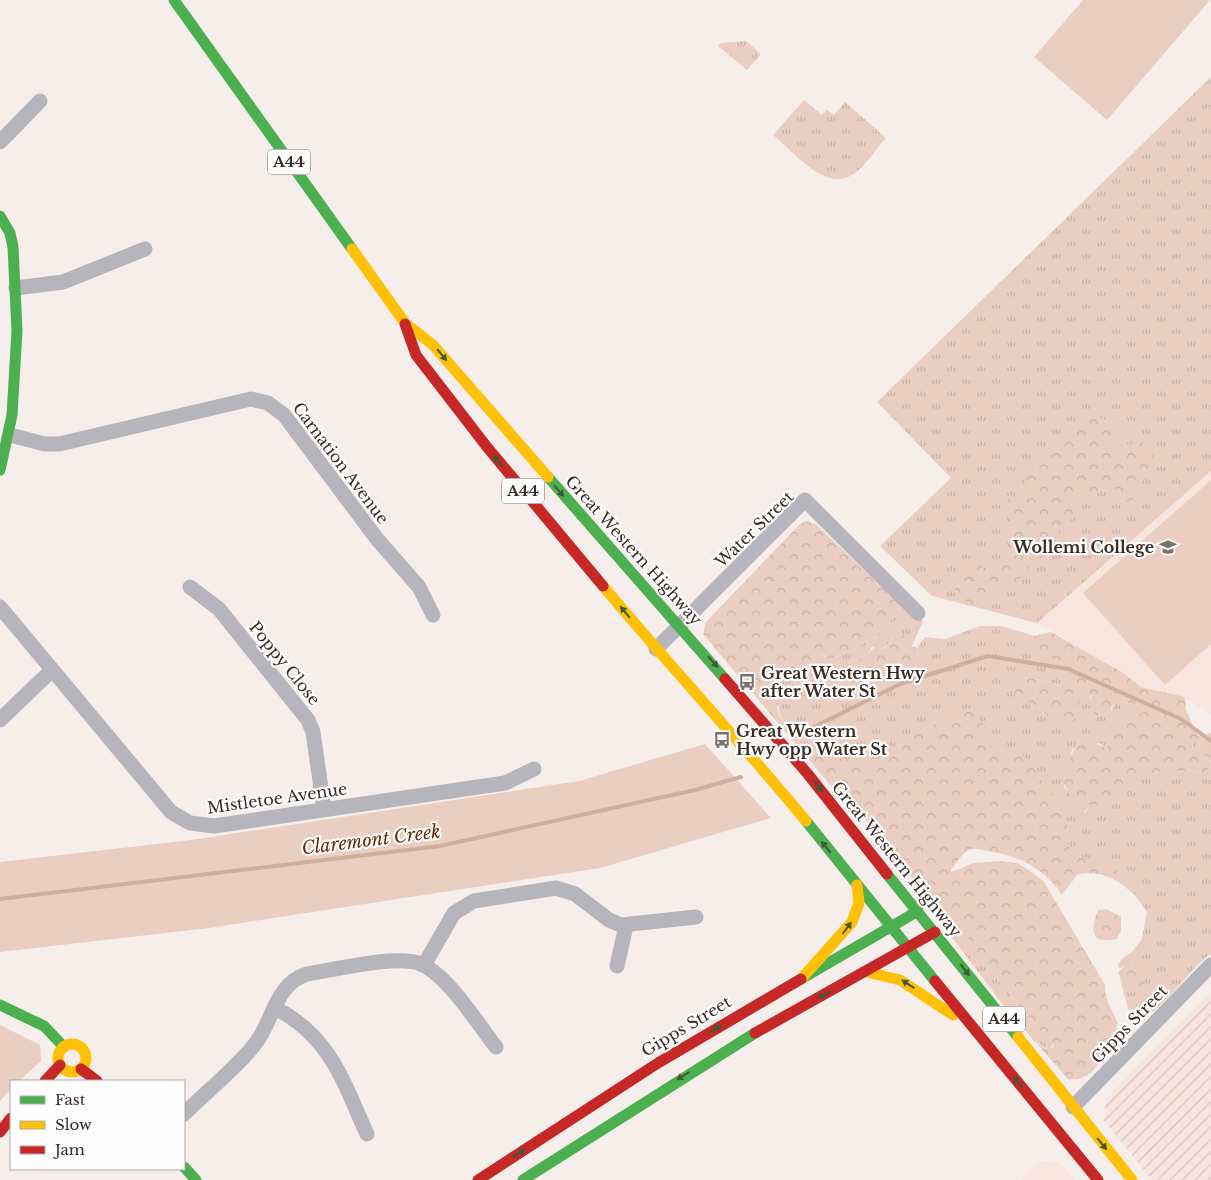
<svg xmlns="http://www.w3.org/2000/svg" width="1211" height="1180" viewBox="0 0 1211 1180" font-family="'Libre Baskerville',serif">
	<defs>
		<pattern id="industrial-furrows" width="10" height="10" patternUnits="userSpaceOnUse" patternTransform="scale(1.25)"><rect width="10" height="10" fill="#f8e6de"/><path d="M-1 1l2-2M0 10L10 0M9 11l2-2" fill="none" stroke="#d5c5be"/></pattern>
		<pattern id="grass-tufts" width="24" height="20" patternUnits="userSpaceOnUse" patternTransform="scale(1.25)"><rect width="24" height="20" fill="#eacec1"/><path d="M3 7l-1-3M5 7V3M7 7l1-3M15 17l-1-3M17 17v-4M19 17l1-3" fill="none" stroke="#c9b1a6"/></pattern>
		<pattern id="forest-crowns" width="20" height="18" patternUnits="userSpaceOnUse" patternTransform="scale(1.25)"><rect width="20" height="18" fill="#eacec1"/><path d="M2 6a3 3 0 1 1 6 0M12 15a3 3 0 1 1 6 0" fill="none" stroke="#c9b1a6"/></pattern>
	</defs>
	<rect width="100%" height="100%" fill="#f6eeeb"/>
	<g fill="#f8e6de">
		<polygon points="1211,471 1211,714 1185,697 1141,687 1122,672 1037,623"/>
		<polygon points="1040,1161 1060,1162 1075,1180 1021,1180"/>
	</g>
	<polygon fill="url(#industrial-furrows)" points="1211,992 1211,1180 1152,1180 1104,1121 1106,1099"/>
	<g fill="url(#grass-tufts)">
		<polygon points="746,41 761,54 747,70 718,46 721,43"/>
		<polygon points="1211,77 1211,471 1037,623 932,596 880,546 951,478 877,402"/>
		<path d="M 804,100 L 822,115 L 827,110 L 834,115 L 845,102 L 886,138 C 876,149 867,164 855,173 C 827,195 793,151 773,135 Z"/>
		<path d="M 900,605 L 923,621 L 912,646 L 905,636 L 895,634 L 888,645 L 882,649 L 872,647 L 868,654 L 852,662 L 838,682 L 841,687 L 919,658 L 917,648 L 925,637 L 945,639 L 980,626 L 1001,626 L 1034,636 L 1030,643 L 1061,661 L 1067,679 L 1062,685 L 1030,678 L 1012,681 L 1014,694 L 1042,710 L 1052,721 L 1082,692 L 1090,690 L 1090,699 L 1112,710 L 1116,700 L 1138,705 L 1146,711 C 1139,716 1133,715 1126,717 C 1113,721 1111,736 1107,748 L 1099,743 L 1072,749 L 1064,787 C 1072,796 1075,805 1085,813 L 1092,804 C 1131,811 1129,780 1158,772 C 1172,769 1191,772 1205,773 L 1211,766 L 1211,954 C 1191,966 1157,1020 1135,1020 L 1128,1008 L 1118,972 L 1121,981 L 1135,987 L 1136,969 L 1132,966 L 1123,966 L 1119,969 L 1118,964 L 1123,958 L 1132,952 L 1142,939 L 1147,912 L 1117,871 L 1072,853 L 1067,842 L 1067,809 L 1043,783 L 1030,762 L 996,747 L 973,712 C 954,702 890,754 873,766 L 863,768 L 833,756 L 810,753 C 797,738 770,716 781,696 L 776,686 L 798,667 L 843,655 L 882,633 C 891,626 892,614 900,605 Z"/>
		<polygon points="1192,741 1202,742 1211,749 1211,760 1193,749"/>
		<path d="M 929,892 L 961,937 L 968,935 L 971,946 L 1044,1036 L 1052,1037 L 1054,1042 L 1050,1049 C 1038,1049 1019,1019 1015,1008 L 1007,1010 L 922,898 Z"/>
	</g>
	<g fill="url(#forest-crowns)">
		<path d="M 1084,413 L 1122,425 L 1125,435 L 1111,447 L 1142,442 L 1154,454 L 1136,497 L 1126,503 L 1116,489 L 1107,487 L 1072,500 L 1069,506 L 1075,515 L 1069,522 L 1061,526 C 1055,542 1054,556 1035,560 L 1017,582 L 1005,585 L 971,605 L 955,597 L 955,580 L 968,565 L 978,563 L 985,572 L 993,561 L 1008,557 C 1011,544 1007,530 1011,520 L 1006,512 L 1008,496 L 1031,499 L 1033,490 L 1025,486 L 1027,473 L 1034,470 L 1034,460 L 1045,448 L 1066,439 Z"/>
		<path d="M 807,521 L 817,525 L 900,605 C 892,614 891,626 882,633 L 843,655 L 798,667 L 777,686 L 781,693 L 777,708 L 780,717 L 810,753 L 849,759 L 863,768 L 873,766 C 888,755 956,702 971,711 C 983,717 987,736 995,745 C 1003,754 1014,750 1023,756 C 1033,762 1037,775 1044,783 C 1051,792 1060,800 1067,809 L 1067,842 L 1072,853 L 1110,867 L 1117,871 L 1143,905 C 1126,884 1104,868 1077,875 L 1062,895 C 1044,868 1019,856 988,851 C 981,850 975,847 969,850 C 960,854 958,863 951,869 L 951,872 L 974,863 L 1000,861 L 1017,863 L 1029,870 L 1044,882 L 1105,985 C 1104,1000 1113,1010 1118,1024 C 1108,1046 1098,1083 1068,1079 L 1007,1010 L 1012,1007 L 1015,1008 L 1020,1020 L 1024,1018 C 1028,1029 1037,1049 1050,1049 L 1054,1046 L 1052,1037 L 1044,1036 L 971,946 L 968,936 L 961,937 L 929,892 L 926,895 L 924,893 L 851,802 L 847,805 L 703,634 L 706,622 L 800,524 Z"/>
		<path d="M 1051,632 L 1122,672 L 1141,687 L 1185,697 L 1186,710 L 1198,736 L 1211,733 L 1211,749 L 1202,742 L 1192,742 L 1193,749 L 1210,758 L 1211,766 L 1205,773 C 1191,772 1172,769 1158,772 C 1129,780 1131,811 1092,804 L 1082,814 C 1072,800 1064,787 1061,772 C 1071,759 1071,750 1084,739 L 1107,748 C 1111,736 1112,721 1126,717 C 1133,715 1139,716 1146,711 L 1138,705 L 1116,700 L 1106,717 L 1095,715 L 1089,690 L 1082,692 L 1075,719 L 1065,725 L 1052,721 L 1042,710 L 1014,694 L 1012,681 L 1030,678 L 1061,685 L 1067,680 L 1061,661 L 1046,654 L 1037,653 L 1030,643 L 1034,636 Z"/>
		<polygon points="895,634 905,635 912,646 917,648 919,658 915,666 858,695 846,698 841,695 838,682 841,668 868,654 877,645 882,649 889,645"/>
		<path d="M 1106,909 L 1121,917 L 1121,931 L 1116,939 C 1089,945 1091,928 1098,910 Z"/>
		<polygon points="1127,964 1143,972 1145,985 1141,988 1124,986 1118,972"/>
	</g>
	<g fill="#eacec1">
		<polygon points="1083,0 1210,0 1107,120 1034,57"/>
		<polygon points="1211,480 1211,644 1165,685 1083,593"/>
		<polygon points="705,744 771,818 600,868 209,928 0,952 0,862 191,840 579,781"/>
		<polygon points="0,1025 40,1045 41,1061 19,1081 11,1081 11,1089 0,1101"/>
	</g>
	<g fill="none" stroke-linecap="round" stroke-linejoin="round">
		<g stroke="#d0ae9d" stroke-width="4">
			<polyline points="796,736 900,684 988,656 1068,669 1181,719 1211,741"/>
			<polyline points="0,899 440,846 695,790 741,777"/>
		</g>
		<g stroke="#b5b5bb" stroke-width="15">
			<polyline points="0,142 40,101"/>
			<polyline points="16,288 63,282 145,249"/>
			<polyline points="10,435 45,444 59,444 251,399 268,403 284,415 377,539 419,587 433,615"/>
			<polyline points="190,587 219,609 308,720 313,732 324,809"/>
			<polyline points="0,607 171,812 190,823 214,826 505,783 534,769"/>
			<polyline points="656,649 805,500 918,613"/>
			<polyline points="0,720 52,670"/>
			<polyline points="424,965 454,913 474,901 556,888 575,894 609,920 621,925 696,917"/>
			<polyline points="617,966 626,926"/>
			<path d="M 275,1008 C 330,1036 343,1081 367,1134"/>
			<polyline points="1073,1107 1211,965"/>
			<path d="M 184,1114 C 205,1093 242,1063 258,1040 C 274,1016 277,983 307,974 C 334,970 395,955 418,963 C 445,971 478,1024 496,1047"/>
		</g>
		<g stroke="#4caf50" stroke-width="11">
			<polyline points="174,0 352,249"/>
			<polyline points="0,216 10,233 13,247 17,331 12,415 0,470"/>
			<polyline points="548,477 725,679"/>
			<polyline points="806,821 935,981"/>
			<polyline points="887,874 1018,1037"/>
			<polyline points="801,979 918,911"/>
			<polyline points="0,1005 44,1026 64,1047"/>
			<polyline points="184,1167 196,1180"/>
			<polyline points="523,1180 755,1033"/>
		</g>
		<g stroke="#ffc107" stroke-width="11">
			<polyline points="352,249 405,323 433,345 548,477"/>
			<path d="M 603,586 C 669,665 740,741 806,821"/>
			<polyline points="867,972 900,980 953,1015"/>
			<polyline points="803,977 852,922 859,903 857,885"/>
			<polyline points="1018,1037 1132,1180"/>
			<circle cx="72" cy="1058" r="14"/>
		</g>
		<g stroke="#c62828" stroke-width="11">
			<polyline points="405,324 416,355 487,447 603,586"/>
			<polyline points="725,679 807,773 887,874"/>
			<polyline points="935,981 1098,1180"/>
			<polyline points="755,1033 935,932"/>
			<polyline points="81,1069 97,1081"/>
			<polyline points="45,1081 60,1065"/>
			<polyline points="0,1132 11,1118"/>
			<polyline points="478,1180 658,1063 801,979"/>
		</g>
	</g>
	<defs><path id="oneway-solid" d="M-6-.8H1V-3.2L6.5 0L1 3.2V.8H-6Z" transform="scale(1.25)"/></defs>
	<g fill="#405934">
		<use href="#oneway-solid" transform="translate(442 355) rotate(50)"/>
		<use href="#oneway-solid" transform="translate(498 461) rotate(-130)"/>
		<use href="#oneway-solid" transform="translate(559 491) rotate(49)"/>
		<use href="#oneway-solid" transform="translate(625 612) rotate(-130)"/>
		<use href="#oneway-solid" transform="translate(713 662) rotate(49)"/>
		<use href="#oneway-solid" transform="translate(818 786) rotate(51)"/>
		<use href="#oneway-solid" transform="translate(826 847) rotate(-129)"/>
		<use href="#oneway-solid" transform="translate(847 928) rotate(-53)"/>
		<use href="#oneway-solid" transform="translate(965 970) rotate(52)"/>
		<use href="#oneway-solid" transform="translate(908 984) rotate(-147)"/>
		<use href="#oneway-solid" transform="translate(824 995) rotate(152)"/>
		<use href="#oneway-solid" transform="translate(715 1029) rotate(-31)"/>
		<use href="#oneway-solid" transform="translate(683 1076) rotate(148)"/>
		<use href="#oneway-solid" transform="translate(1018 1082) rotate(-129)"/>
		<use href="#oneway-solid" transform="translate(1102 1144) rotate(51)"/>
		<use href="#oneway-solid" transform="translate(519 1153) rotate(-33)"/>
	</g>
	<defs>
		<g id="school-bare" transform="scale(1.35)"><path d="M0-5L7-2L0 1L-7-2ZM-4 1L0 2.5L4 1V4Q0 6-4 4Z" fill="#7b6f6a" stroke="#fdfdfd" stroke-width="2.5" paint-order="stroke"/></g>
		<g id="bus-bare" transform="scale(1.35)"><path d="M-5-6H5V4H4V6H2V4H-2V6H-4V4H-5ZM-3.5-4V0h7V-4ZM-3.5 1.2v1.5H-2V1.2ZM2 1.2v1.5H3.5V1.2Z" fill="#7b6f6a" stroke="#fdfdfd" stroke-width="2.5" paint-order="stroke"/></g>
	</defs>
	<g fill-rule="evenodd">
		<use href="#school-bare" x="1168" y="547"/>
		<use href="#bus-bare" x="747" y="682"/>
		<use href="#bus-bare" x="722" y="740"/>
	</g>
	<g text-anchor="middle" stroke-width="4.5" stroke-linejoin="round" paint-order="stroke">
		<g fill="#fdfdfd" stroke="#746a66" stroke-width="1">
			<rect x="268" y="149.5" width="42" height="25" rx="4"/>
			<rect x="502" y="478.5" width="42" height="25" rx="4"/>
			<rect x="983" y="1006.5" width="42" height="25" rx="4"/>
		</g>
		<g font-size="15" font-weight="bold" fill="#392b25">
			<text x="289" y="167">A44</text>
			<text x="523" y="496">A44</text>
			<text x="1004" y="1024">A44</text>
		</g>
		<g font-size="16" fill="#392b25" stroke="#fdfdfd">
			<text transform="translate(341 463) rotate(53)" y="6">Carnation Avenue</text>
			<text transform="translate(754 529) rotate(-44)" y="6">Water Street</text>
			<text transform="translate(634 550) rotate(48)" y="6">Great Western Highway</text>
			<text transform="translate(285 663) rotate(51)" y="6">Poppy Close</text>
			<text transform="translate(277 798) rotate(-8)" y="6">Mistletoe Avenue</text>
			<text transform="translate(897 859) rotate(51)" y="6">Great Western Highway</text>
			<text transform="translate(1129 1024) rotate(-46)" y="6">Gipps Street</text>
			<text transform="translate(686 1026) rotate(-31)" y="6">Gipps Street</text>
		</g>
		<g font-size="16" font-weight="bold" fill="#392b25" stroke="#fdfdfd" text-anchor="start">
			<text x="1154" y="553" text-anchor="end">Wollemi College</text>
			<text x="761" y="679">Great Western Hwy<tspan x="761" dy="18">after Water St</tspan></text>
			<text x="736" y="737">Great Western<tspan x="736" dy="18">Hwy opp Water St</tspan></text>
		</g>
		<g font-size="18" font-style="italic" fill="#652b08" stroke="#fdfdfd">
			<text transform="translate(371 840) rotate(-7)" y="6">Claremont Creek</text>
		</g>
	</g>
	<rect x="10" y="1080" width="175" height="90" fill="#fdfdfd" stroke="#afa9a7"/>
	<rect x="20" y="1096" width="25" height="8" fill="#4caf50" stroke="#afa9a7"/>
	<text x="55" y="1105" font-size="15" fill="#392b25">Fast</text>
	<rect x="20" y="1121" width="25" height="8" fill="#ffc107" stroke="#afa9a7"/>
	<text x="55" y="1130" font-size="15" fill="#392b25">Slow</text>
	<rect x="20" y="1146" width="25" height="8" fill="#c62828" stroke="#afa9a7"/>
	<text x="55" y="1155" font-size="15" fill="#392b25">Jam</text>
</svg>
